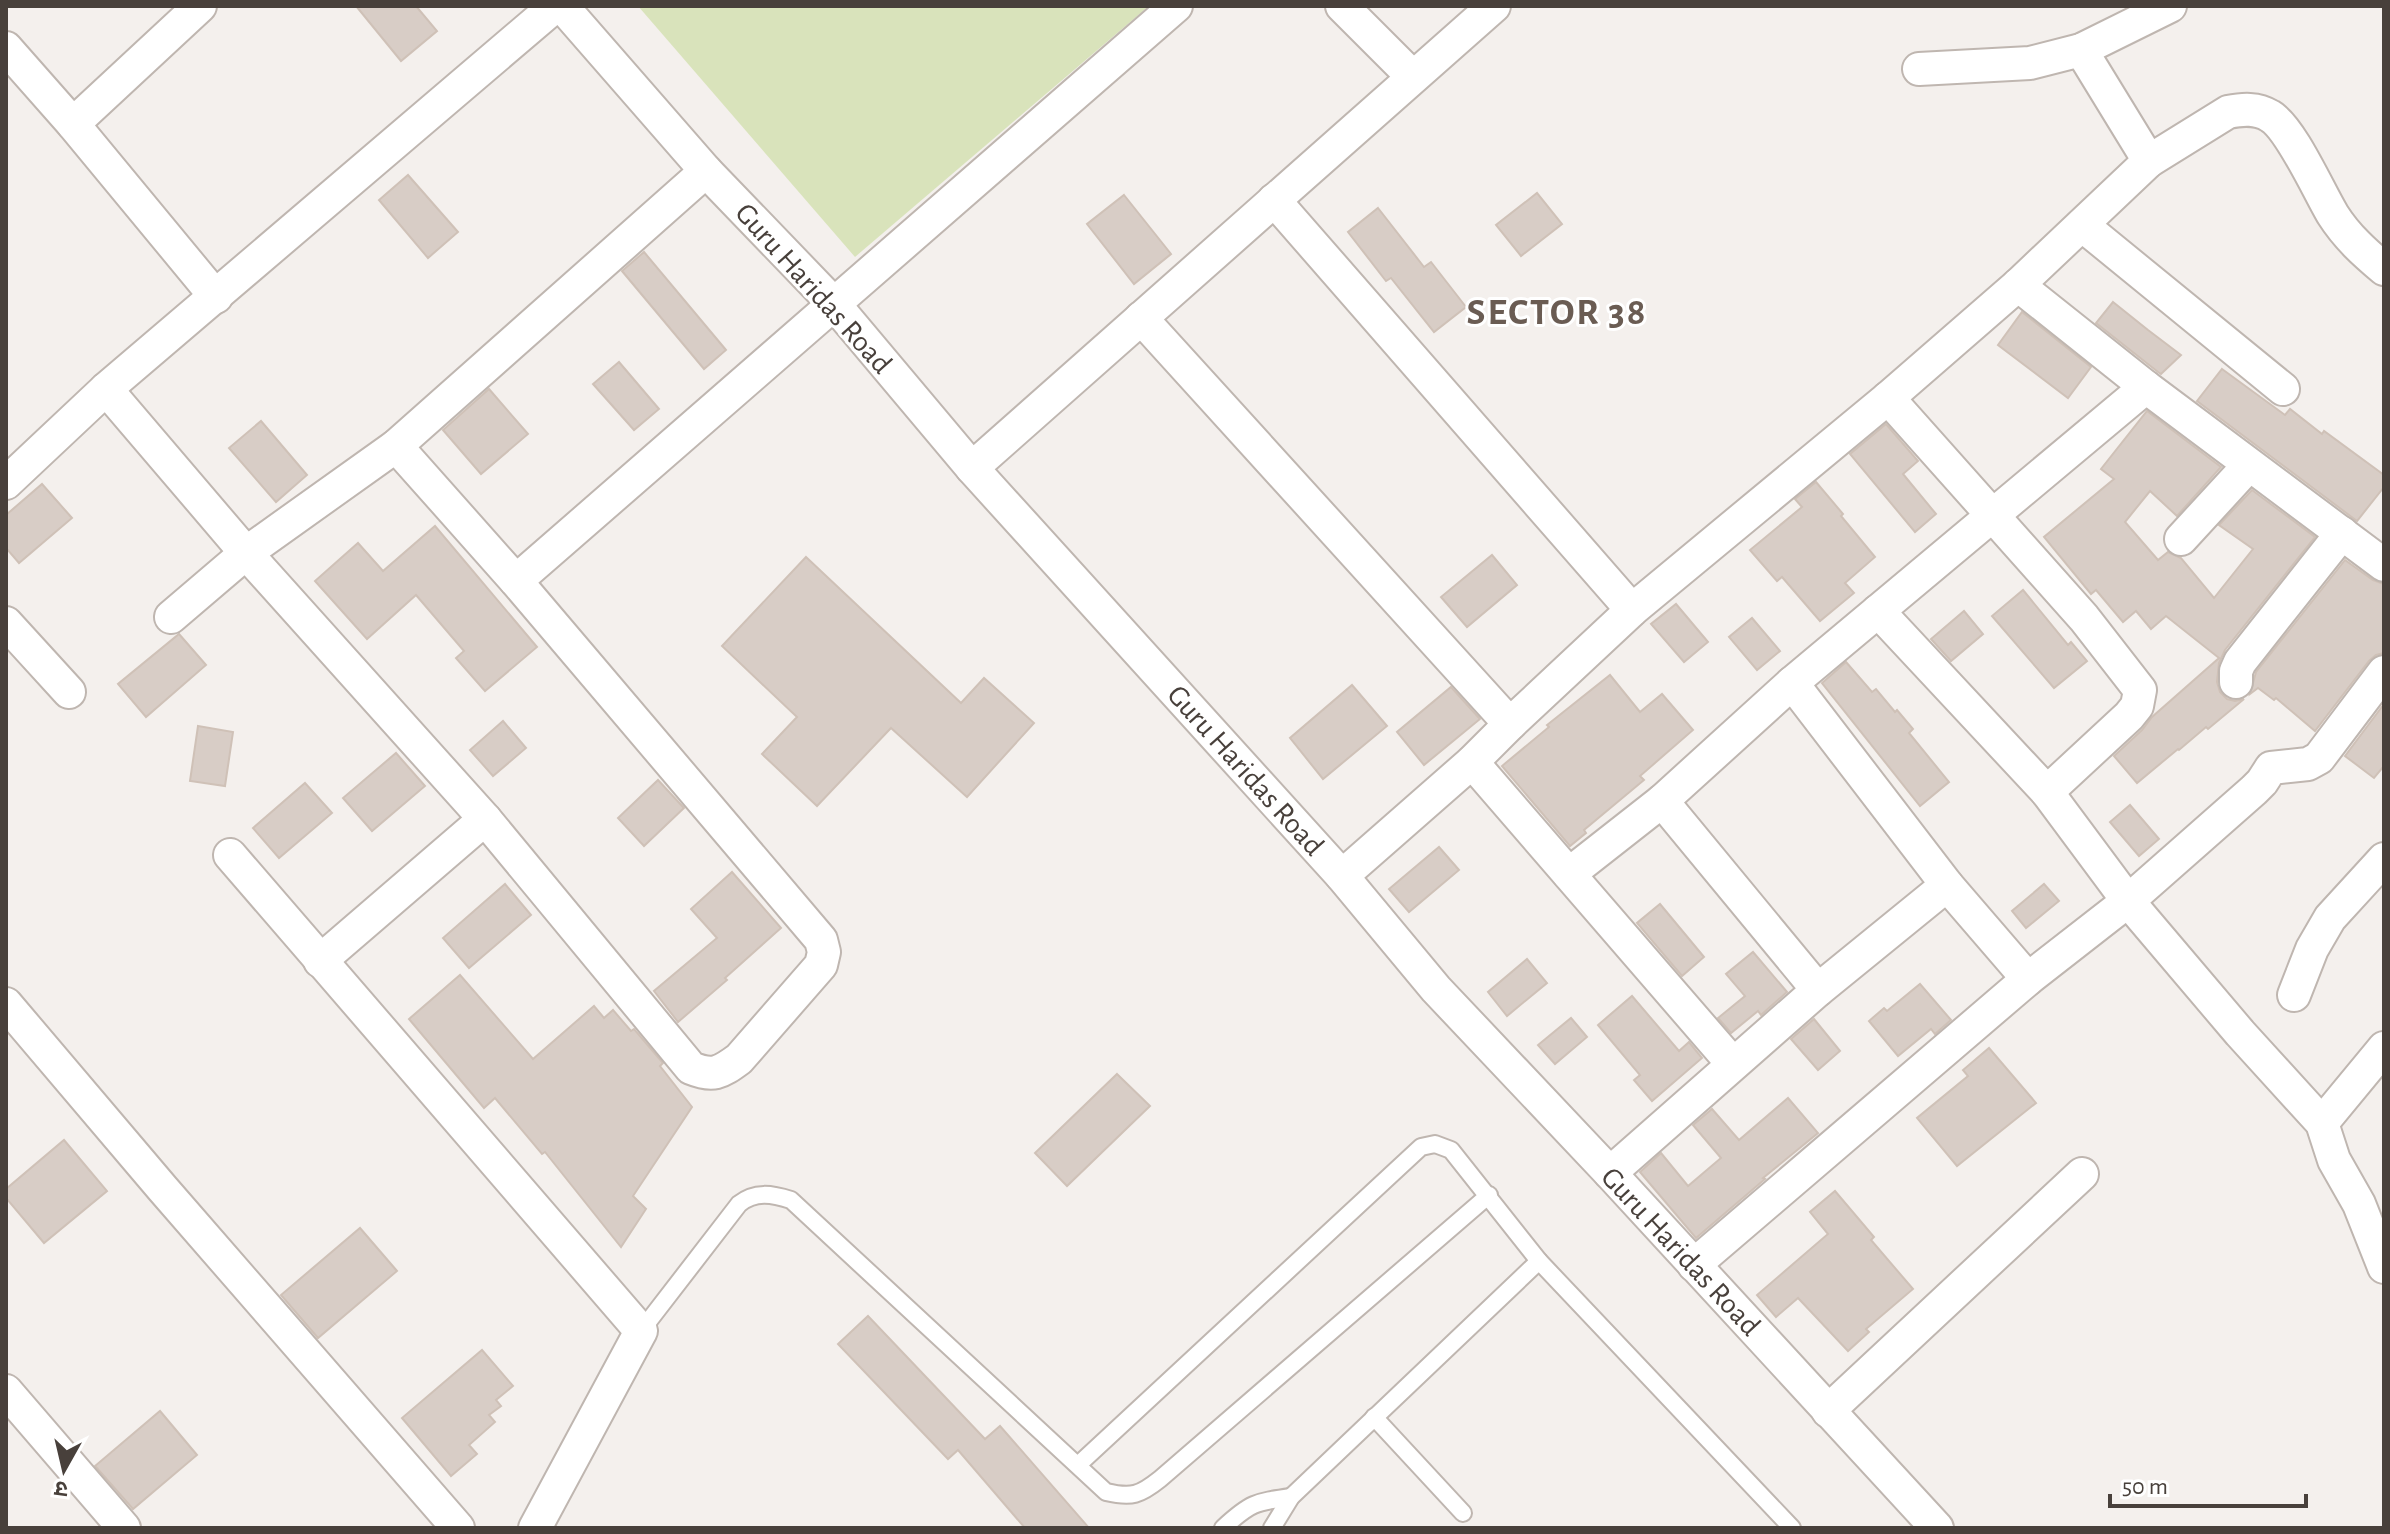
<svg xmlns="http://www.w3.org/2000/svg" width="2390" height="1534" viewBox="0 0 2390 1534" font-family="'Alegreya Sans','Noto Sans Devanagari',sans-serif">
	<rect width="100%" height="100%" fill="#f4f0ed"/>
	<polygon fill="#d9e3bb" points="638,6 1149,6 855,257"/>
	<g fill="#d8cdc6" stroke="#cfc1b7" stroke-width="2">
		<polygon points="356,6 416,6 437,31 401,61"/>
		<polygon points="408,175 458,232 428,258 379,200"/>
		<polygon points="1537,193 1562,224 1521,256 1496,225"/>
		<polygon points="1124,195 1171,254 1134,284 1087,224"/>
		<polygon points="1378,208 1424,267 1431,262 1466,307 1434,332 1391,278 1386,281 1348,232"/>
		<polygon points="644,252 726,350 704,369 622,271"/>
		<polygon points="2113,302 2148,330 2181,355 2161,374 2158,372 2096,323"/>
		<polygon points="2022,312 2091,367 2068,398 1998,345"/>
		<polygon points="619,362 659,409 634,430 593,384"/>
		<polygon points="2222,369 2285,415 2290,409 2322,434 2324,431 2384,475 2384,487 2357,521 2197,401"/>
		<polygon points="489,389 528,434 481,474 443,430"/>
		<polygon points="2147,411 2221,467 2177,516 2150,491 2125,522 2158,560 2168,552 2181,558 2214,598 2253,549 2219,525 2252,490 2315,537 2225,650 2219,663 2217,682 2220,692 2227,699 2235,701 2244,699 2208,729 2206,727 2179,750 2178,749 2137,783 2114,756 2142,730 2152,717 2219,658 2166,616 2151,629 2136,611 2123,622 2096,590 2091,594 2044,537 2114,479 2101,469"/>
		<polygon points="261,421 307,475 276,502 229,448"/>
		<polygon points="1886,424 1918,461 1903,474 1936,514 1915,532 1850,454"/>
		<polygon points="1816,482 1843,514 1841,516 1875,557 1845,583 1854,593 1820,621 1782,577 1777,581 1750,550 1802,507 1795,499"/>
		<polygon points="42,484 72,518 19,563 6,548 6,515"/>
		<polygon points="435,526 537,647 485,691 456,658 464,651 416,595 367,639 315,581 358,543 383,571"/>
		<polygon points="1492,555 1517,585 1467,627 1441,597"/>
		<polygon points="806,557 961,703 984,678 1034,723 967,797 891,728 817,806 762,754 797,717 722,646"/>
		<polygon points="2345,560 2373,580 2384,584 2384,653 2376,655 2369,661 2315,731 2276,698 2274,700 2258,688 2250,694 2256,672"/>
		<polygon points="2023,590 2068,645 2071,642 2087,661 2054,688 1992,616"/>
		<polygon points="1676,604 1708,642 1684,662 1651,624"/>
		<polygon points="1964,611 1983,634 1951,661 1931,639"/>
		<polygon points="1752,618 1780,651 1757,670 1729,637"/>
		<polygon points="179,634 206,665 146,717 118,684"/>
		<polygon points="1846,662 1872,692 1876,689 1895,712 1897,710 1913,729 1909,733 1949,782 1920,806 1822,683"/>
		<polygon points="1610,675 1640,712 1662,694 1693,730 1640,776 1644,780 1584,830 1586,833 1570,846 1502,766 1549,727 1547,725"/>
		<polygon points="1352,685 1387,726 1323,779 1290,738"/>
		<polygon points="1451,687 1480,719 1424,765 1397,732"/>
		<polygon points="2384,704 2384,766 2374,778 2345,756"/>
		<polygon points="503,721 526,748 493,776 470,750"/>
		<polygon points="198,726 233,732 225,786 190,781"/>
		<polygon points="396,753 425,786 372,831 343,798"/>
		<polygon points="658,780 684,808 644,846 618,818"/>
		<polygon points="305,783 332,813 279,858 253,828"/>
		<polygon points="2130,805 2159,839 2139,856 2110,822"/>
		<polygon points="1439,847 1459,870 1409,912 1389,889"/>
		<polygon points="732,872 781,928 725,978 727,980 678,1022 654,991 717,938 691,909"/>
		<polygon points="505,884 531,915 469,968 443,938"/>
		<polygon points="2044,884 2059,901 2026,928 2012,911"/>
		<polygon points="1660,904 1704,957 1682,976 1637,923"/>
		<polygon points="1753,952 1787,992 1761,1015 1758,1011 1731,1033 1718,1018 1745,996 1726,974"/>
		<polygon points="1527,959 1547,983 1507,1016 1488,992"/>
		<polygon points="460,975 533,1059 594,1006 604,1018 613,1010 631,1031 634,1029 663,1063 660,1066 692,1107 633,1196 646,1209 621,1247 545,1152 542,1154 495,1098 484,1108 409,1019"/>
		<polygon points="1920,984 1951,1020 1935,1034 1931,1029 1898,1056 1869,1021 1884,1008 1887,1011"/>
		<polygon points="1632,996 1679,1051 1689,1042 1702,1058 1652,1101 1634,1080 1640,1075 1598,1025"/>
		<polygon points="1571,1018 1587,1037 1555,1064 1538,1045"/>
		<polygon points="1814,1019 1840,1051 1818,1070 1791,1039"/>
		<polygon points="1989,1048 2036,1103 1957,1166 1917,1118 1968,1076 1963,1070"/>
		<polygon points="1117,1074 1150,1106 1067,1186 1035,1153"/>
		<polygon points="1788,1098 1818,1133 1763,1178 1765,1179 1696,1238 1640,1172 1661,1153 1688,1186 1721,1158 1693,1125 1712,1109 1739,1140"/>
		<polygon points="64,1140 107,1191 44,1243 6,1198 6,1189"/>
		<polygon points="1835,1191 1874,1237 1871,1240 1913,1289 1866,1329 1869,1332 1848,1351 1798,1298 1776,1317 1757,1295 1828,1234 1810,1212"/>
		<polygon points="360,1228 397,1271 318,1338 281,1295"/>
		<polygon points="868,1316 985,1439 1000,1426 1089,1528 1025,1528 958,1450 948,1459 838,1344"/>
		<polygon points="482,1350 513,1386 496,1400 501,1406 489,1415 495,1422 469,1445 477,1454 451,1476 402,1418"/>
		<polygon points="160,1411 197,1455 133,1509 95,1466"/>
	</g>
	<g fill="none" stroke-linecap="round" stroke-linejoin="round">
		<g stroke="#bfb6b0" stroke-width="20">
			<g id="service">
				<path d="M 641,1331 L 739,1204 C 755,1191 772,1194 791,1200 L 1106,1492 C 1132,1498 1140,1495 1160,1479 L 1489,1195"/>
				<polyline points="1374,1417 1463,1513"/>
				<polyline points="1078,1465 1421,1147 1435,1144 1451,1150 1539,1261 1792,1528"/>
				<path d="M 1223,1528 C 1250,1503 1255,1502 1291,1497"/>
				<polyline points="1272,1528 1291,1497 1539,1261"/>
			</g>
		</g>
		<g stroke="#bfb6b0" stroke-width="36">
			<g id="minor">
				<polyline points="562,6 706,171 835,305 972,468 1342,876 1436,989 1610,1173 1937,1528"/>
				<polyline points="1342,6 1413,77"/>
				<polyline points="6,48 73,124 216,297"/>
				<polyline points="2081,50 2149,161"/>
				<polyline points="1919,69 2030,63 2081,50 2170,6"/>
				<polyline points="73,124 200,6"/>
				<polyline points="1274,200 1632,610"/>
				<polyline points="2082,225 2283,389"/>
				<polyline points="2018,285 2146,387 2384,565"/>
				<polyline points="1141,318 1510,724"/>
				<path d="M 106,389 L 246,553 L 485,819 L 691,1068 C 713,1077 720,1073 739,1059 L 821,965 L 824,952 L 821,940 L 516,581 L 396,446"/>
				<polyline points="1888,398 2084,618 2140,690 2137,706 2129,716 2047,792"/>
				<polyline points="972,468 1494,6"/>
				<polyline points="6,483 106,389 555,6"/>
				<polyline points="2181,539 2249,465"/>
				<polyline points="516,581 1176,6"/>
				<polyline points="1878,611 2047,792 2128,901 2240,1033 2322,1123 2334,1160 2359,1204 2384,1267"/>
				<polyline points="171,617 246,553 396,446 706,171"/>
				<polyline points="6,623 69,692"/>
				<polyline points="2236,682 2236,671 2240,662 2342,533"/>
				<polyline points="1792,683 1947,885 2028,979"/>
				<polyline points="1472,762 1733,1064"/>
				<polyline points="1662,801 1818,990"/>
				<polyline points="230,855 641,1331 535,1528"/>
				<polyline points="1569,874 1662,801 1792,683 2146,387"/>
				<path d="M 1342,876 L 1472,762 L 1510,724 L 1632,610 L 1888,398 L 2018,285 L 2149,161 L 2228,112 C 2243,109 2257,108 2270,116 C 2291,128 2319,192 2333,215 C 2347,237 2365,253 2384,269"/>
				<polyline points="320,961 485,819"/>
				<polyline points="2294,995 2312,949 2330,918 2384,859"/>
				<polyline points="6,1004 163,1189 458,1528"/>
				<polyline points="2322,1123 2384,1048"/>
				<polyline points="1610,1173 1818,990 1947,885"/>
				<polyline points="1694,1265 2028,979 2128,901 2254,790 2262,782 2271,768 2308,764 2319,758 2384,672"/>
				<polyline points="6,1391 124,1528"/>
				<polyline points="1828,1411 2082,1174"/>
			</g>
		</g>
		<use href="#service" stroke="#fff" stroke-width="16"/>
		<use href="#minor" stroke="#fff" stroke-width="32"/>
	</g>
	<g text-anchor="middle" stroke-width="6" stroke-linejoin="round" paint-order="stroke">
		<g font-size="30" fill="#48403b" stroke="#fff">
			<text transform="translate(814 288) rotate(48)" y="10">Guru Haridas Road</text>
			<text transform="translate(1246 770) rotate(48)" y="10">Guru Haridas Road</text>
			<text transform="translate(1681 1251) rotate(47)" y="10">Guru Haridas Road</text>
		</g>
		<g font-size="38" font-weight="bold" letter-spacing="2" fill="#6a5c53" stroke="#fff">
			<text x="1557" y="324">SECTOR 38</text>
		</g>
	</g>
	<rect width="2390" height="1534" fill="none" stroke="#48403b" stroke-width="16"/>
	<g transform="translate(64 1470) rotate(188)" stroke="#ffffff" stroke-width="6" paint-order="stroke">
	<path d="M0-6L14 30L0 20L-14 30Z" fill="#48403b"/>
	<text y="-12" font-size="22" font-weight="bold" text-anchor="middle" fill="#48403b">उ</text>
	</g>
	<path d="M2110 1494v12h196v-12" fill="none" stroke="#48403b" stroke-width="4"/>
	<text x="2122" y="1494" font-size="24" fill="#48403b" stroke="#ffffff" stroke-width="6" paint-order="stroke">50 m</text>
</svg>
